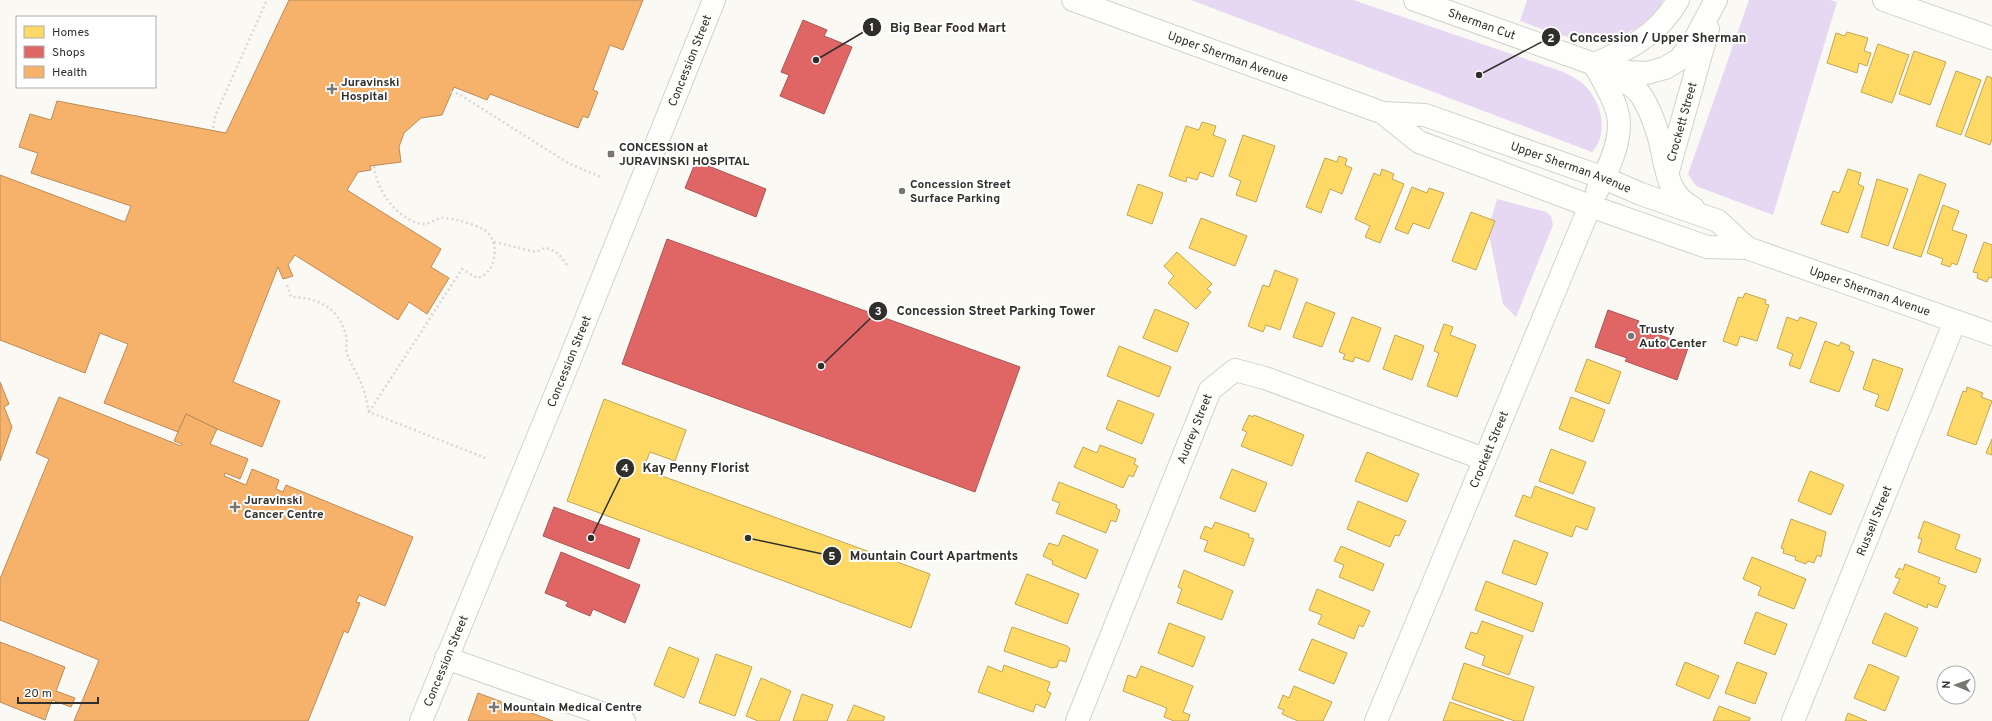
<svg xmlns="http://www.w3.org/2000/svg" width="1992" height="721" viewBox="0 0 1992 721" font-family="Overpass,sans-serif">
	<rect width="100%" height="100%" fill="#faf9f4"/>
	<g fill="#e6d7f2">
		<path d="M 1191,0 L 1353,0 L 1558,70 C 1565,73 1572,76 1578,80 C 1600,95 1611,131 1592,152 Z"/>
		<path d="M 1527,0 L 1663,0 C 1659,10 1650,18 1641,25 C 1600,54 1562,36 1520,21 Z"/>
		<polygon points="1749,0 1830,0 1837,2 1773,215 1696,186 1688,174"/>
		<polygon points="1497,199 1546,212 1551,216 1553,225 1516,317 1503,304 1488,229"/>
	</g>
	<g fill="#ffd966" stroke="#c1a655">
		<polygon points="1847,32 1868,38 1864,51 1871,53 1867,66 1859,63 1857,73 1827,63 1836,33 1845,36"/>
		<polygon points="1878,44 1909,55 1892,103 1861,92"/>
		<polygon points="1914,51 1946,62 1930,105 1899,94"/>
		<polygon points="1956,71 1981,80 1961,135 1936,126"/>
		<polygon points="1987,76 1992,78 1992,139 1990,145 1965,136"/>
		<polygon points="1202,122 1216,126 1213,135 1226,140 1213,177 1200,172 1197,180 1187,177 1186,182 1169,176 1186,126 1199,130"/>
		<polygon points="1243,135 1275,146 1256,202 1236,195 1241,181 1229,176"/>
		<polygon points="1339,156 1347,159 1345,165 1352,168 1342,194 1330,189 1321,213 1306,207 1325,158 1337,162"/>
		<polygon points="1382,169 1394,174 1392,179 1404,184 1380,243 1365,237 1370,226 1355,219 1374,173 1380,176"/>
		<polygon points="1848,169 1861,173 1858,184 1864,187 1848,233 1821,224 1833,191 1839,193"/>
		<polygon points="1919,174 1946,184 1921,257 1893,248"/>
		<polygon points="1877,179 1908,189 1888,246 1861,237"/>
		<polygon points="1138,184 1163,193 1152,224 1127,215"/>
		<polygon points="1412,187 1427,193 1429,188 1444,193 1429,229 1413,223 1408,234 1395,229"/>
		<polygon points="1943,205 1959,211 1952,230 1967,235 1957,265 1952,263 1950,267 1941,264 1943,259 1927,253"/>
		<polygon points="1471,212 1495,221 1476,270 1452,261"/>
		<polygon points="1201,218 1247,236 1235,266 1189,248"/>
		<polygon points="1984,242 1992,245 1992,278 1989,277 1987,282 1977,278 1978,273 1973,272"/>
		<polygon points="1177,252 1212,284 1207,289 1211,292 1196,309 1168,283 1174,276 1164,266"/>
		<polygon points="1275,270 1298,279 1280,330 1266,325 1263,332 1248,326 1263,285 1269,287"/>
		<polygon points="1745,293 1766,300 1765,304 1769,305 1757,341 1740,336 1737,346 1723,341 1738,297 1743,298"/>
		<polygon points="1306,302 1335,313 1322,347 1293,337"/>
		<polygon points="1155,309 1189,323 1177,352 1143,338"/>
		<polygon points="1352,317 1381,328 1369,362 1355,357 1353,362 1343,359 1345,354 1339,352"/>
		<polygon points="1787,317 1798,321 1800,317 1817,323 1800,369 1789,365 1793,354 1777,348"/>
		<polygon points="1444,324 1453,327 1450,335 1476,345 1457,397 1427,386 1439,353 1434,351"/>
		<polygon points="1395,335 1424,346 1412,380 1383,369"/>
		<polygon points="1825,341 1839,346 1841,342 1850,346 1849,350 1854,352 1839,392 1810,382"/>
		<polygon points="1119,346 1171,367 1159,397 1107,376"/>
		<polygon points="1587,359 1621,372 1609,404 1575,391"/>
		<polygon points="1873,359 1903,369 1888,411 1875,406 1879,395 1863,389"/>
		<polygon points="1967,387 1983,393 1981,397 1992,401 1976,445 1947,435 1963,391 1966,392"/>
		<polygon points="1571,397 1605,410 1593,442 1559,429"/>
		<polygon points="604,399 686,430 675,461 650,452 643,469 930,574 911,628 567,501"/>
		<polygon points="1118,400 1154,414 1142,444 1106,429"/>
		<polygon points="1249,415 1253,417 1254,415 1304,435 1292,466 1241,446 1247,432 1242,430"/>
		<polygon points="1992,439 1992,455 1986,453"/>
		<polygon points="1100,445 1136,459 1134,464 1138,466 1133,477 1129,475 1123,488 1074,467 1083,447 1097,453"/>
		<polygon points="1551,449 1586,462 1573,494 1539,481"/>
		<polygon points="1367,452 1419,474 1407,502 1355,481"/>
		<polygon points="1232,469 1267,483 1255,512 1220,498"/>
		<polygon points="1810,471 1844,485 1831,515 1798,501"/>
		<polygon points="1059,482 1117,505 1116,508 1120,510 1116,522 1111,520 1106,533 1056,513 1060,503 1052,500"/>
		<polygon points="1535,486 1595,508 1587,530 1576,526 1572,537 1515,516 1523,495 1531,498"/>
		<polygon points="1358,501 1406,521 1399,536 1395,535 1390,547 1347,529"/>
		<polygon points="1791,519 1826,532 1821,557 1817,555 1814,563 1808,561 1806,564 1795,560 1796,557 1783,553 1784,549 1781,548"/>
		<polygon points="1924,521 1960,535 1955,549 1981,559 1976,573 1918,552 1922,539 1918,538"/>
		<polygon points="1215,522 1249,534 1248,537 1254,539 1244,566 1204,551 1208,541 1200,538 1205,526 1212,529"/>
		<polygon points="1063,535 1098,550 1086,579 1052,564 1053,561 1043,556 1049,543 1058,546"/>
		<polygon points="1514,540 1548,553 1536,585 1502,573"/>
		<polygon points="1341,546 1384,564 1373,591 1339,577 1344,565 1334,561"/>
		<polygon points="1752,557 1806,579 1794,609 1758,595 1761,587 1743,579"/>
		<polygon points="1905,564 1940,578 1938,583 1946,586 1937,608 1928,604 1927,608 1893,593 1900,579 1895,577 1899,568 1903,570"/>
		<polygon points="1184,570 1233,591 1222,620 1177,603 1182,589 1178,587"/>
		<polygon points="1027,574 1079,594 1067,624 1015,604"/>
		<polygon points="1486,581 1543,603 1533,632 1475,610"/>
		<polygon points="1317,589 1370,611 1363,627 1359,625 1354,639 1318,624 1322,615 1309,610"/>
		<polygon points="1756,612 1787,624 1775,655 1744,643"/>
		<polygon points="1885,613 1918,628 1906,657 1872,643"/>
		<polygon points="1482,621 1523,636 1509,675 1482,665 1485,656 1465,648 1471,632 1477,634"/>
		<polygon points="1169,623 1205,637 1193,667 1158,653"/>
		<polygon points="1012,627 1067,646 1070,649 1066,662 1059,660 1057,667 1052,668 1004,651"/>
		<polygon points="1312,639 1347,653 1334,684 1299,670"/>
		<polygon points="669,647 699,659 684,698 654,685"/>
		<polygon points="716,654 752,667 735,716 699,703"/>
		<polygon points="1685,662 1719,676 1709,699 1676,685"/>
		<polygon points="1737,662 1767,673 1755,704 1725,693"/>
		<polygon points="1464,663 1534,687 1523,721 1515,721 1452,699"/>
		<polygon points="1869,664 1899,677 1885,711 1854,698"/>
		<polygon points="1004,665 1050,682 1047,691 1051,693 1045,708 1036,704 1033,712 978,692 988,666 1002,672"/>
		<polygon points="1141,666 1193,686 1183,712 1190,715 1188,721 1174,721 1164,717 1167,708 1123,691 1128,675 1136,678"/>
		<polygon points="761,678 791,691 779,721 758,721 746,716"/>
		<polygon points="1294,686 1332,702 1323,721 1298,721 1282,714 1284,710 1278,708 1283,695 1289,698"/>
		<polygon points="802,694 833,705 827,721 793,721"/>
		<polygon points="1450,702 1504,721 1443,721"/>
		<polygon points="854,705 885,717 883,721 847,721"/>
		<polygon points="1719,706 1750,718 1749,721 1713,721"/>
		<polygon points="1848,713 1867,721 1845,721"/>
	</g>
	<g fill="#e06666" stroke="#ab5655">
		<polygon points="803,20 827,30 824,36 852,47 824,114 780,96 789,75 781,72"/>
		<polygon points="696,161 766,189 756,217 685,188"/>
		<polygon points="667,239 1020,367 975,492 622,364"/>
		<polygon points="1608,310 1639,321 1636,327 1689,345 1677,380 1625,361 1627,358 1595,347"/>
		<polygon points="554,507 640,539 629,569 543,536"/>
		<polygon points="561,552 640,585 625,623 593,609 590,616 566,606 568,602 545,593"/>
	</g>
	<g fill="#f6b26b" stroke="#bb8b58">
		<polygon points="289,0 643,0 623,50 610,45 593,90 598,92 588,118 583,116 578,128 490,94 487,100 454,87 442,115 421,118 404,133 399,147 401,162 370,166 371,170 358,172 347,190 441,249 431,267 449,278 427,314 409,302 398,320 295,255 288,265 293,276 283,279 278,267 233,382 280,401 262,447 217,429 186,414 178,432 104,403 128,344 100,333 85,373 0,340 0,175 125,222 131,206 31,173 38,153 19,147 30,114 51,120 57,101 226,133"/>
		<polygon points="0,382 9,404 4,407 12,427 0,461"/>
		<polygon points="59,397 181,446 182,444 174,441 186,414 217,429 210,444 248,459 240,479 225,473 224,476 246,485 252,469 279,480 276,489 283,492 286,485 413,537 385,606 359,595 356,602 360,603 348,633 344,631 308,721 74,721 99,660 0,620 0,579 49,459 36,453"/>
		<polygon points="0,642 65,667 56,691 75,698 71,707 52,700 45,720 0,702"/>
		<polygon points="478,693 553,721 468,721"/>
	</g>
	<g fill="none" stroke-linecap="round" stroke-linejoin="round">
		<g stroke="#d1d1cd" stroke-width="24">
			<g id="minor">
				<polyline points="1884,0 1992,38"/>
				<polyline points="446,658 624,721"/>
				<path id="s1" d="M 1077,721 L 1210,390 L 1235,370 L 1265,378 L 1484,459"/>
				<path id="s2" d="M 1793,721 L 1955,321"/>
			</g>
		</g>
		<g stroke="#d1d1cd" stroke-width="24">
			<g id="tertiary">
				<path id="s3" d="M 1376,721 L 1590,206"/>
			</g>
		</g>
		<g stroke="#d1d1cd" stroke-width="24">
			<g id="secondary">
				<path id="s4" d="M 1073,0 L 1383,113 L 1425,115 L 1604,178 L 1641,194 L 1718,221 L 1747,248"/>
				<path id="s5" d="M 1415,0 L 1594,64 L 1628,72 L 1647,73 L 1665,68 L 1680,59 L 1695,39 L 1716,0"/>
				<path d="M 1594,64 C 1603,80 1614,97 1618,115 C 1623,139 1608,170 1597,191"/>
				<path d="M 1594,64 C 1628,50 1659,34 1678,0"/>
				<path d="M 1607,72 C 1618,78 1633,84 1640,94 C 1649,106 1658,131 1661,146 C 1667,171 1667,194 1693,208"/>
				<path id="s6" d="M 1383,113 L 1419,142 L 1590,206 L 1707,247 L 1747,248 L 1992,334"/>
				<path id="s7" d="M 1668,171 L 1708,29"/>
				<path id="s8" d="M 421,721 L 568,364 L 714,0"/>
			</g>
		</g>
		<g stroke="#d8d7d6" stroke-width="2.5" stroke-dasharray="2 3" stroke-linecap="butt">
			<polyline points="451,92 459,94 568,163 603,178"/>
			<polyline points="213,128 215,116 267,0"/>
			<polyline points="494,242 536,252 545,248 550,249 559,254 567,265"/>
			<path d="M 287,285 L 291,297 C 317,297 340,308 346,336 C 348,342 345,349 347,354 C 352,366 359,377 363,388 C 366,396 367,404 369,412 L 488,459"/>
			<path d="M 369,412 L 462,269 L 477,278 C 496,275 502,240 483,229 C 473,224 454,218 442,218 C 435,219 428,225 421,224 C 396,218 376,190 374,165"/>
		</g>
		<use href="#minor" stroke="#fefefd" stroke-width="22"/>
		<use href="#tertiary" stroke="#fefefd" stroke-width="22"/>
		<use href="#secondary" stroke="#fefefd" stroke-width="22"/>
	</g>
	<g fill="#777672" stroke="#fff" stroke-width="1.5">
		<path d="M330 83h4v4h4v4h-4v4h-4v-4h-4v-4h4z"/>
		<rect x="607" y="150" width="8" height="8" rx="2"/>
		<circle cx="902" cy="191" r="4"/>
		<circle cx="1631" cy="336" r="4"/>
		<path d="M233 501h4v4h4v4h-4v4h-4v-4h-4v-4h4z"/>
		<path d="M492 701h4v4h4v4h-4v4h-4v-4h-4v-4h4z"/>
	</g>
	<g text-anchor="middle" stroke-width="4" stroke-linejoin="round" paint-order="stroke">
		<g font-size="12" fill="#302f2c" stroke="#fff">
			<text dy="4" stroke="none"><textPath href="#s5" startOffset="71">Sherman Cut</textPath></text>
			<text dy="4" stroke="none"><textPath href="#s4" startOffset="165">Upper Sherman Avenue</textPath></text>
			<text dy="4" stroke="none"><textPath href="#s8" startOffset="713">Concession Street</textPath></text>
			<text dy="4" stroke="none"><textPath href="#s7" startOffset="51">Crockett Street</textPath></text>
			<text dy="4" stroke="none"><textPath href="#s4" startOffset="527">Upper Sherman Avenue</textPath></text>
			<text dy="4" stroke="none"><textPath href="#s6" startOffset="523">Upper Sherman Avenue</textPath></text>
			<text dy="4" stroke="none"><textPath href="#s8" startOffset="389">Concession Street</textPath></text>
			<text dy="4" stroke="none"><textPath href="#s1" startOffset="315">Audrey Street</textPath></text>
			<text dy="4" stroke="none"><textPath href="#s3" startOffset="294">Crockett Street</textPath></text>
			<text dy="4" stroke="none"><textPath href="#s2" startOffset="216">Russell Street</textPath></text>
			<text dy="4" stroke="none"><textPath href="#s8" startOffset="65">Concession Street</textPath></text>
		</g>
		<g font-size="12" font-weight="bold" fill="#302f2c" stroke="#fff" text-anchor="start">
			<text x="341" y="86">Juravinski<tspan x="341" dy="14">Hospital</tspan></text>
			<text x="619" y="151">CONCESSION at<tspan x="619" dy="14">JURAVINSKI HOSPITAL</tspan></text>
			<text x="910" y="188">Concession Street<tspan x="910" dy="14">Surface Parking</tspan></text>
			<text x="1639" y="333">Trusty<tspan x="1639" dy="14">Auto Center</tspan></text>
			<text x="244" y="504">Juravinski<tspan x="244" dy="14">Cancer Centre</tspan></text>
			<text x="503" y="711">Mountain Medical Centre</text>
		</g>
	</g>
	<path fill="none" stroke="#302f2c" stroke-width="1.5" d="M816 60L872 27M1479 75L1551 37M821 366L878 311M591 538L625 468M748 538L832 556"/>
	<g fill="#302f2c" stroke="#fff" stroke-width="1.5">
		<circle cx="816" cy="60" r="4"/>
		<circle cx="1479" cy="75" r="4"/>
		<circle cx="821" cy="366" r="4"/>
		<circle cx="591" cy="538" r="4"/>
		<circle cx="748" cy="538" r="4"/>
		<circle cx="872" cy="27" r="10"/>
		<circle cx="1551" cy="37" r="10"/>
		<circle cx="878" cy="311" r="10"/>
		<circle cx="625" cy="468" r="10"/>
		<circle cx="832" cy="556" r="10"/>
	</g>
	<g font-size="12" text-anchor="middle" font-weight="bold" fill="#fff">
		<text x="872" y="31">1</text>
		<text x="1551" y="42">2</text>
		<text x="878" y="315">3</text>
		<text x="625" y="472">4</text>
		<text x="832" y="560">5</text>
	</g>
	<g font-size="13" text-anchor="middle" font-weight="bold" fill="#302f2c" stroke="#fff" stroke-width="4" stroke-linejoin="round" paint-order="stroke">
		<text x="948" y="32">Big Bear Food Mart</text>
		<text x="1658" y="42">Concession / Upper Sherman</text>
		<text x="996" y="315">Concession Street Parking Tower</text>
		<text x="696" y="472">Kay Penny Florist</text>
		<text x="934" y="560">Mountain Court Apartments</text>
	</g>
	<rect x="16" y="16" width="140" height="72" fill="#ffffff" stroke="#acacab"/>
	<rect x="24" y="26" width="20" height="12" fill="#ffd966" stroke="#acacab"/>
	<text x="52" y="36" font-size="12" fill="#302f2c">Homes</text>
	<rect x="24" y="46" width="20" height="12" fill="#e06666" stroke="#acacab"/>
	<text x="52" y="56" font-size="12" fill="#302f2c">Shops</text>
	<rect x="24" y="66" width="20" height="12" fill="#f6b26b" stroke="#acacab"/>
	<text x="52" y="76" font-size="12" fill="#302f2c">Health</text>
	<g transform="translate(1956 685) rotate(272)"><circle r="19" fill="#ffffff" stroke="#acacab"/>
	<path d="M0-3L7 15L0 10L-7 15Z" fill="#777672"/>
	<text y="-6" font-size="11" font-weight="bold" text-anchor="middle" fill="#302f2c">N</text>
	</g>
	<path d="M18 697v6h80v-6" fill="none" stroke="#302f2c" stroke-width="2"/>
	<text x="24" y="697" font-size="12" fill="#302f2c" stroke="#ffffff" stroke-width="3" paint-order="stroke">20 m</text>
</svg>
